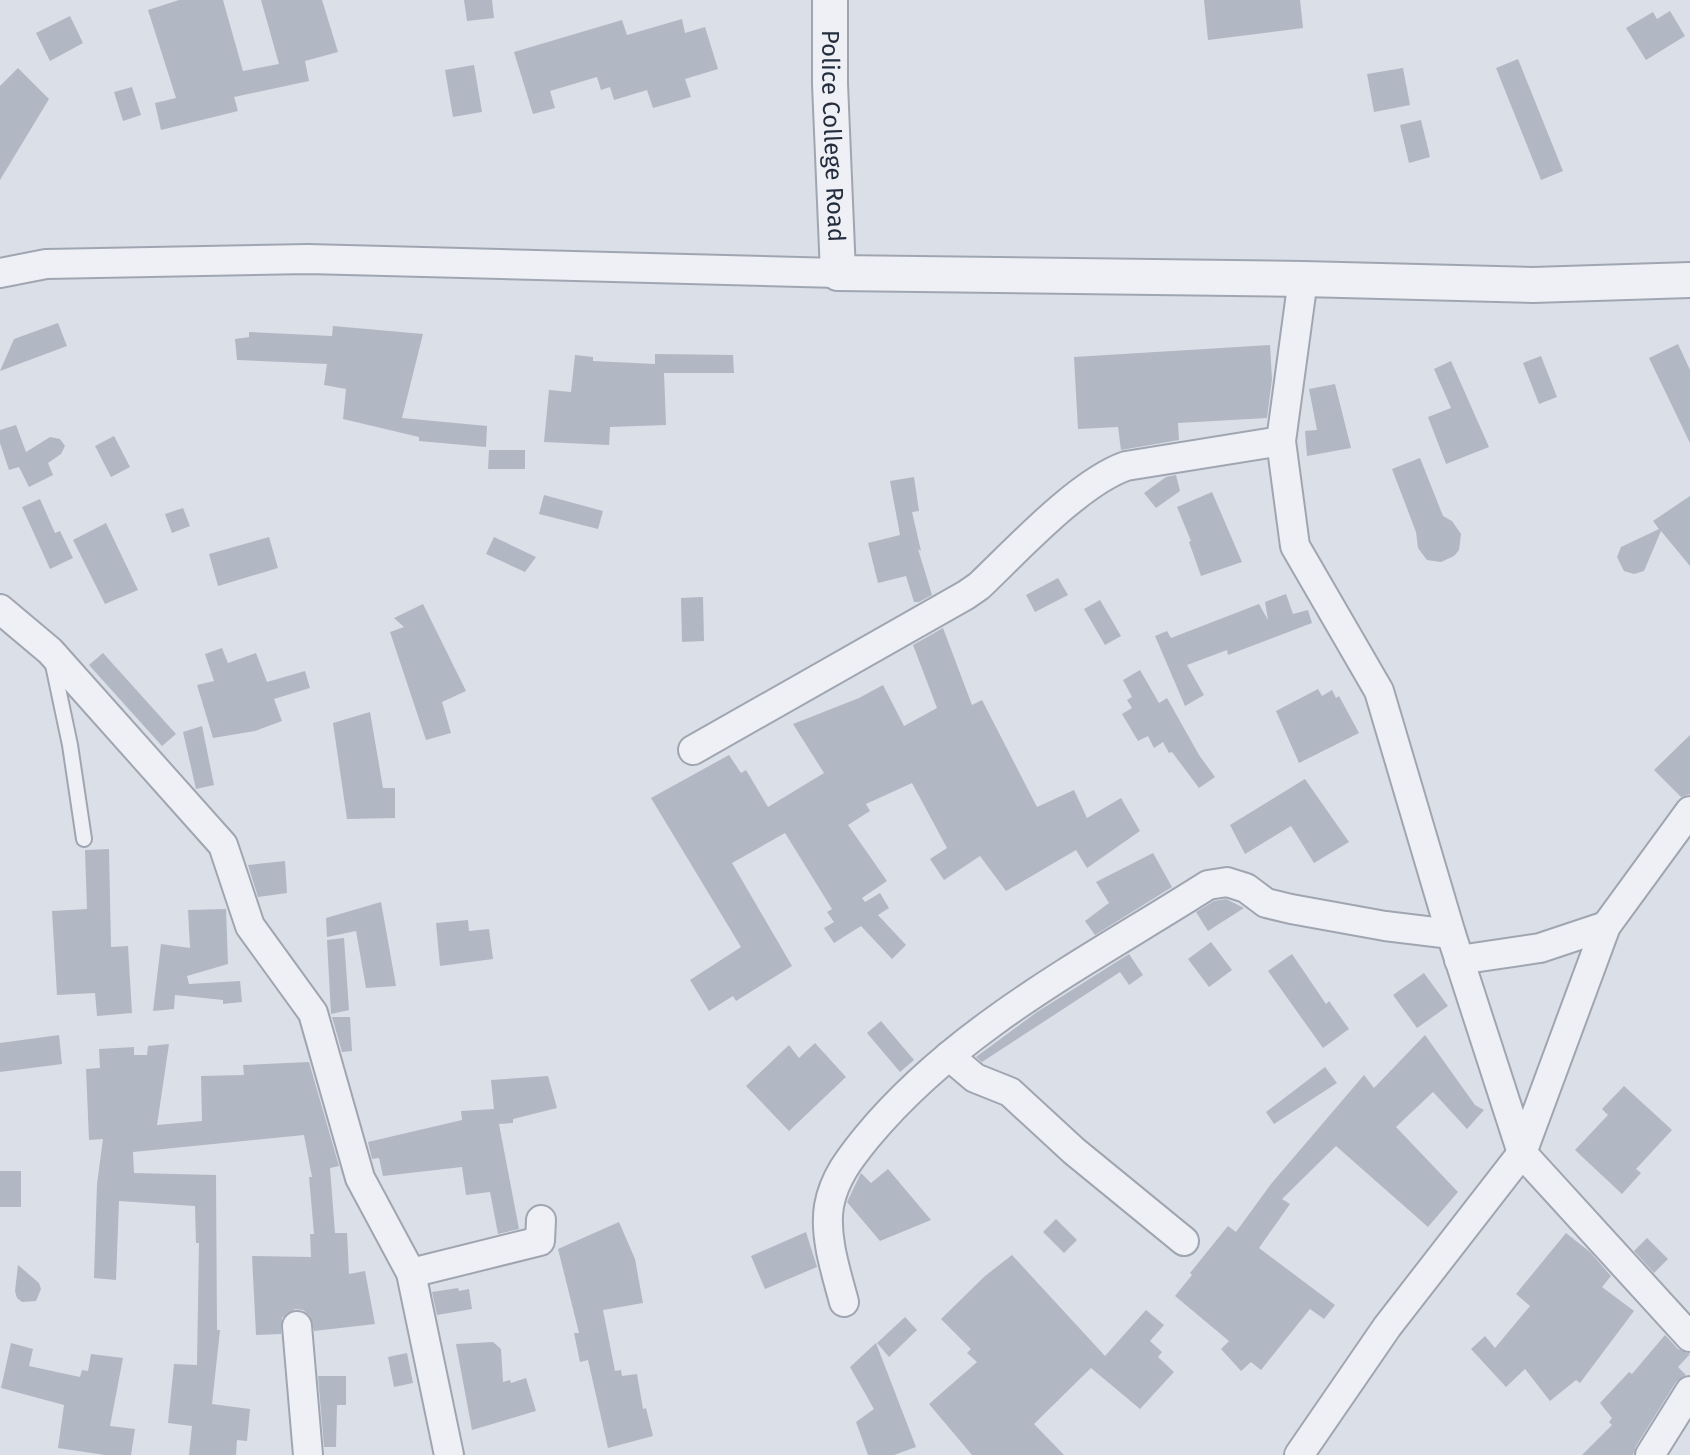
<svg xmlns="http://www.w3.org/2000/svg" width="1690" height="1455" viewBox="0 0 1690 1455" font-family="'Fira Sans',sans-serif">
	<rect width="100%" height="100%" fill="#dbdfe7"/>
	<g fill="#b1b8c4">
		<polygon points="179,0 223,0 243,71 279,64 261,0 322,0 338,52 305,61 309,81 234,97 238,111 161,130 155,103 176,98 148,10"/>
		<polygon points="464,0 492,0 494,18 467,21"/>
		<polygon points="1204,0 1300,0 1303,28 1208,40"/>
		<polygon points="1670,11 1685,36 1646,60 1626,28 1653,12 1657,19"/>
		<polygon points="70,16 83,43 50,61 36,33"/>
		<polygon points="682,19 685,33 705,27 718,69 685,79 691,97 653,108 647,90 614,100 610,87 601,90 597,77 550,91 555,108 533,114 514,52 622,20 627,35"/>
		<polygon points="1518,59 1563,171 1541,180 1496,68"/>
		<polygon points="474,65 482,112 453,117 445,70"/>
		<polygon points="18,68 49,99 0,180 0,86"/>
		<polygon points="1403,68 1410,105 1374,112 1367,74"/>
		<polygon points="132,87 141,115 123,121 114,92"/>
		<polygon points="1421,120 1430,157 1409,163 1400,125"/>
		<polygon points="58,323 67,346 0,371 14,339"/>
		<polygon points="333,326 423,334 402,418 487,426 486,447 419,441 419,437 343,419 346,389 324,385 327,364 237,360 235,339 249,337 249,332 332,336"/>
		<polygon points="1678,344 1690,370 1690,443 1649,358"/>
		<polygon points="1270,345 1272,379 1267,418 1178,423 1179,440 1121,450 1118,427 1078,429 1074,357"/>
		<polygon points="655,354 733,355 734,373 664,373 666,425 610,427 609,445 544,442 549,390 571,392 575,355 593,357 593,361 655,364"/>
		<polygon points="1541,356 1557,397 1539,404 1523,363"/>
		<polygon points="1451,361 1489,447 1446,464 1428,417 1451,408 1434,369"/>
		<polygon points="1335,384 1351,448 1307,456 1305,431 1317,430 1309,389"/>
		<polygon points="16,425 26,452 50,437 60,439 65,446 61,454 48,463 53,475 29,487 19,467 9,470 0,443 0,430"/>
		<polygon points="114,436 130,467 111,477 95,446"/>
		<polygon points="489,450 525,450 525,469 488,469"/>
		<polygon points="1420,458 1443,516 1452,521 1461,534 1459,550 1454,556 1441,562 1427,560 1418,548 1416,532 1392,469"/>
		<polygon points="1176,475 1180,491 1156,508 1144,493 1166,477"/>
		<polygon points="914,477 919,511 912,512 921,551 918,549 932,595 919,602 914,602 906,576 878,583 868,543 900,535 890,481"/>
		<polygon points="1212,492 1242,562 1201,576 1189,542 1191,541 1177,507"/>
		<polygon points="544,495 603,511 598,529 539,514"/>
		<polygon points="1690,496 1690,566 1661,531 1644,571 1634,574 1624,571 1617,557 1621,547 1659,529 1653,521"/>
		<polygon points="40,499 55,533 60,531 73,558 50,569 22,507"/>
		<polygon points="183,508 190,526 172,533 165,514"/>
		<polygon points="106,523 138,590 105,604 73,540"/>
		<polygon points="269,537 278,568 218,586 209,554"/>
		<polygon points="494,537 536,557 525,572 486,554"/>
		<polygon points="1058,578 1068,595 1035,612 1026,595"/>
		<polygon points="1286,594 1293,614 1308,610 1312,623 1228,655 1227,650 1187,665 1204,695 1185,706 1155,636 1167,631 1171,638 1259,604 1268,620 1265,602"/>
		<polygon points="703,597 704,641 682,642 681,598"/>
		<polygon points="1100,600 1121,636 1105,645 1084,609"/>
		<polygon points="423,604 466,691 442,702 451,733 426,740 390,632 404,627 394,618"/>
		<polygon points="943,628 972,705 982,700 1037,807 1074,790 1087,818 1121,798 1140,831 1087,868 1076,850 1006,891 980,856 944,880 930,859 947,848 912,783 866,804 870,811 848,825 887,881 862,898 865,902 880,893 889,908 878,915 906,945 892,959 861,926 834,943 824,928 834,922 827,912 832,909 785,833 732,863 792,966 736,1001 733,996 709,1011 690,980 741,947 651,798 729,755 741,773 746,770 768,807 824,773 793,724 859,698 883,685 904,726 937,708 913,645"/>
		<polygon points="222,648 228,663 256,653 267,682 305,671 310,688 274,699 282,721 255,731 213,738 197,685 214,681 205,654"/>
		<polygon points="103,653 176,734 162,746 89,665"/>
		<polygon points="1140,670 1159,703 1167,698 1199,755 1215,777 1199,788 1172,752 1169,753 1163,742 1154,748 1148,736 1138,741 1122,714 1132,708 1127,700 1132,697 1123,680"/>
		<polygon points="1318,689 1322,696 1332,690 1336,698 1339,696 1359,733 1299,763 1276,711"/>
		<polygon points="370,712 383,788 395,788 395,818 347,819 333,723"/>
		<polygon points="202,726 214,785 196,789 183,732"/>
		<polygon points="1690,735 1690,794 1681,797 1654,770"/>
		<polygon points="1305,779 1349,842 1314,863 1291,826 1245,854 1230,825"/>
		<polygon points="109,849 111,947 128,946 132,1013 97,1016 95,993 57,995 52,911 87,909 85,850"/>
		<polygon points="1153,853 1172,887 1095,935 1085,921 1109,903 1096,882"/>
		<polygon points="285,861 287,893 258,897 248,865"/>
		<polygon points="1226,899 1244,908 1208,931 1196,912 1214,901"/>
		<polygon points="381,902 396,986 366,988 356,931 327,937 326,918"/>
		<polygon points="226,909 228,964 187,976 189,984 240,981 242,1002 223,1004 223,1000 175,995 174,1009 153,1011 161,944 190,948 188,910"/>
		<polygon points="468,920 469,931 489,929 493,959 440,966 436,923"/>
		<polygon points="344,938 349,1010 331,1014 327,940"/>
		<polygon points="1211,942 1232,970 1209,987 1188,959"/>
		<polygon points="1129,954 1143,975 1129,985 1120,972 982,1062 976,1057 1037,1012"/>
		<polygon points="1292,954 1326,1004 1329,1001 1349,1029 1323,1048 1268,971"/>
		<polygon points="1424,973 1448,1006 1417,1028 1393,995"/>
		<polygon points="332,1017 350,1017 352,1051 342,1052"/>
		<polygon points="881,1021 914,1060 900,1072 867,1033"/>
		<polygon points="59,1035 62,1064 0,1072 0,1043"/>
		<polygon points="1425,1035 1475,1105 1484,1110 1467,1129 1433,1092 1396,1127 1458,1192 1428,1227 1336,1146 1282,1199 1290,1204 1259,1248 1335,1305 1324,1319 1310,1309 1261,1370 1251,1362 1241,1371 1221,1349 1229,1341 1175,1296 1192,1275 1190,1273 1228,1226 1236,1232 1271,1184 1364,1075 1374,1088"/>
		<polygon points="815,1043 846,1077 789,1131 746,1086 789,1045 799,1058"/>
		<polygon points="169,1044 157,1125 202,1121 201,1076 244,1075 243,1065 309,1062 339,1166 330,1168 335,1233 347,1233 349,1274 365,1271 375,1324 314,1331 310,1316 303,1310 295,1309 282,1318 281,1334 256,1335 252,1256 311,1257 310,1234 314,1234 309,1177 312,1177 304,1135 133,1152 134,1173 216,1175 217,1330 220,1330 212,1404 250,1409 247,1441 237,1440 236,1455 189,1455 192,1426 168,1423 174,1364 197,1365 199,1243 196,1243 195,1206 119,1201 116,1280 94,1278 97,1184 103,1139 89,1140 86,1069 100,1068 99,1049 134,1047 134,1055 147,1055 148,1046"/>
		<polygon points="1325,1067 1337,1083 1274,1124 1266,1112"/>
		<polygon points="548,1076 557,1108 513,1119 513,1123 499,1124 519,1229 498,1234 490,1192 466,1195 462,1167 383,1176 379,1158 372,1159 368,1142 462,1120 461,1111 494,1109 491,1080"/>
		<polygon points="1624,1086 1672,1130 1636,1169 1641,1173 1622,1194 1575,1150 1608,1115 1602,1109"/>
		<polygon points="888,1169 931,1220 880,1241 847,1202 861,1173 871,1183"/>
		<rect x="0" y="1171" width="21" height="36"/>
		<polygon points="1056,1219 1077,1240 1064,1253 1043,1232"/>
		<polygon points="619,1222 635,1259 643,1303 603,1310 615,1371 621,1370 622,1376 637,1374 643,1409 646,1408 653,1436 608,1448 588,1360 580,1362 574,1333 579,1333 558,1249"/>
		<polygon points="806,1232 817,1267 765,1289 751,1256"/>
		<polygon points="1566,1233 1590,1252 1611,1276 1602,1287 1634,1311 1580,1383 1576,1380 1550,1401 1525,1369 1506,1387 1471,1349 1485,1336 1495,1348 1530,1306 1516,1294"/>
		<polygon points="1647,1238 1668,1259 1654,1273 1634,1251"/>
		<polygon points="1012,1255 1105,1356 1146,1310 1164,1325 1150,1341 1162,1352 1158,1357 1174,1372 1140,1409 1091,1368 1034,1424 1064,1455 972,1455 929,1404 977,1362 967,1353 971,1349 941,1319 985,1276"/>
		<polygon points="18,1265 39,1283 41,1289 36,1301 22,1302 17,1298 15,1291"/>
		<polygon points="458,1288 459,1291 469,1289 472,1309 437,1315 432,1292"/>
		<polygon points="905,1317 917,1330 889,1357 877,1343"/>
		<polygon points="1665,1335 1678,1349 1690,1354 1678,1367 1686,1375 1676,1382 1636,1446 1633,1455 1582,1455 1612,1425 1609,1422 1612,1418 1600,1403 1629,1372 1632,1374"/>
		<polygon points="493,1342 501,1349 503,1382 510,1380 511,1383 526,1378 536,1411 472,1430 456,1344"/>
		<polygon points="11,1343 33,1349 29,1366 80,1377 82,1370 88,1371 91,1354 123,1358 110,1426 135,1429 131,1455 105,1455 58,1448 64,1405 1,1388"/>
		<polygon points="876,1343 916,1447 894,1455 868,1455 856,1422 874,1409 850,1367"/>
		<polygon points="407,1353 413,1383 394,1387 388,1357"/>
		<polygon points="318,1376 346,1376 346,1405 337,1405 336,1447 324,1447"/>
	</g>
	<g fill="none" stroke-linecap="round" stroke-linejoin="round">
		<g stroke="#a0a6b1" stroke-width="18">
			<polyline id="service" points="52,660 70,745 84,839"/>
		</g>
		<g stroke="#a0a6b1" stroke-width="32">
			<g id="minor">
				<polyline points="0,273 46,264 308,259 838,273"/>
				<polyline points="1303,279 1281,441 1295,546 1379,691 1451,934 1522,1153 1690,1337"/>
				<polyline points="0,609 50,651 223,845 250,926 313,1013 360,1178 411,1273 449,1455"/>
				<path d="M 693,750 L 966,595 L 979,586 C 1017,550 1078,483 1126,466 L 1281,441"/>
				<polyline points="1459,960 1540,948 1606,926"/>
				<polyline points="949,1056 975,1078 1010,1092 1074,1151 1184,1241"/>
				<polyline points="411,1273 540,1241 541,1220"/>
				<path d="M 844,1302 C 836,1272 824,1236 829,1206 C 834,1178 850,1158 867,1137 C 958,1027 1090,960 1208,885 L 1227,882 L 1246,888 L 1266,903 L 1291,909 L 1385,926 L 1451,934"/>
				<polyline points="297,1326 308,1455"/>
				<polyline points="1299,1455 1387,1327 1522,1153 1606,926 1690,811"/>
				<polyline points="1650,1455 1690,1391"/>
			</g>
		</g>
		<g stroke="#a0a6b1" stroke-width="38">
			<g id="tertiary">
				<path id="s1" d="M 830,0 L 830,84 L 838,273 L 1303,279 L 1533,285 L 1690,280"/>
			</g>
		</g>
		<use href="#service" stroke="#eef0f5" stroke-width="14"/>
		<use href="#minor" stroke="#eef0f5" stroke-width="28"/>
		<use href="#tertiary" stroke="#eef0f5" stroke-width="34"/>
	</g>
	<g text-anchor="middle" stroke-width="6" stroke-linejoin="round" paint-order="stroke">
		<g font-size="24" fill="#232d3e" stroke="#eaeef5">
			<text dy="8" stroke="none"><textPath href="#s1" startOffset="136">Police College Road</textPath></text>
		</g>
	</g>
</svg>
